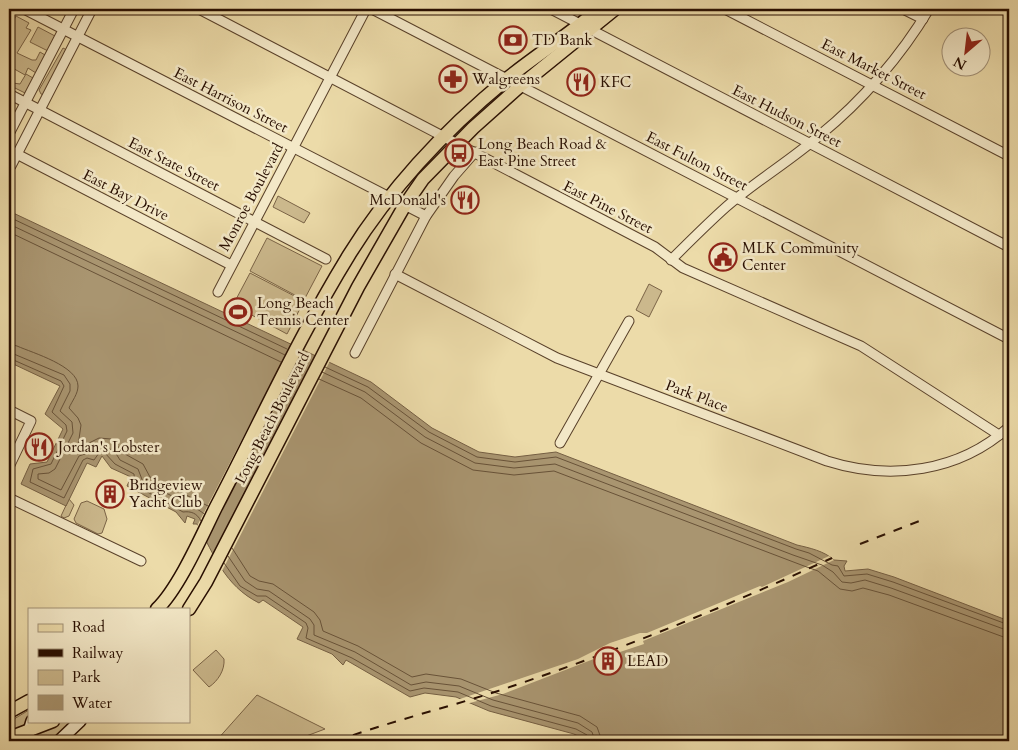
<svg xmlns="http://www.w3.org/2000/svg" width="1018" height="750" viewBox="0 0 1018 750" font-family="Cardo,serif">
	<rect width="100%" height="100%" fill="#ecdba9"/>
	<filter id="stains"><feTurbulence type="fractalNoise" baseFrequency=".004" numOctaves="4"/><feColorMatrix values="0 0 0 0 .2 0 0 0 0 .09 0 0 0 0 .02 0 0 0 .5 -.17"/></filter>
	<radialGradient id="worn" r=".72"><stop offset=".6" stop-color="#630" stop-opacity="0"/><stop offset="1" stop-color="#630" stop-opacity=".3"/></radialGradient>
	<g fill="#cbb88c" stroke="#7a6346">
		<polygon points="16,16 29,23 26,28 31,30 17,53 32,60 36,60 40,52 45,55 36,73 28,68 25,75 9,66 9,57 12,50 9,48 9,29"/>
		<polygon points="38,27 55,36 48,51 30,42"/>
		<polygon points="63,48 67,50 44,95 41,94 39,90"/>
		<polygon points="26,74 33,78 25,93 11,86 13,83 20,84"/>
		<polygon points="278,196 310,213 304,223 273,207"/>
		<polygon points="267,238 322,266 304,300 250,271"/>
		<polygon points="250,273 304,301 287,334 233,305"/>
		<polygon points="649,284 662,291 649,317 636,310"/>
		<polygon points="69,499 74,505 69,516 64,518 61,516"/>
		<polygon points="87,501 104,509 107,519 102,533 98,534 76,523 74,519 81,503"/>
		<path d="M 216,650 L 224,659 C 225,670 218,681 209,687 L 193,670 Z"/>
		<polygon points="257,695 325,729 293,741 216,741"/>
		<polygon points="29,710 29,726 9,734 9,722"/>
		<polygon points="60,721 76,721 57,741 30,741 32,735"/>
	</g>
	<path fill="#a99570" stroke="#755f43" d="M 9,211 L 371,382 L 432,428 L 479,452 L 515,457 L 556,452 L 797,545 C 810,548 824,551 834,560 L 847,561 L 844,566 L 845,571 L 868,569 L 894,577 L 1009,621 L 1009,741 L 587,741 L 574,734 L 489,711 L 456,697 L 425,693 L 410,697 L 346,660 L 343,665 L 332,654 L 297,639 L 303,627 L 263,600 L 259,603 C 224,585 215,556 197,524 L 193,524 L 195,519 L 187,516 L 185,523 L 176,512 L 127,486 L 131,477 L 111,468 L 102,456 L 96,467 L 87,463 L 66,506 L 21,484 L 30,464 L 47,462 L 63,429 L 45,414 L 60,386 L 9,362 Z"/>
	<g fill="#ecdba9">
		<polygon points="292,343 305,349 268,422 272,426 271,428 269,431 264,429 205,544 196,528"/>
		<polygon points="317,355 330,361 221,573 212,556"/>
		<polygon points="829,556 834,560 788,582 643,641 644,644 614,654 616,662 603,667 599,657 503,694 466,704 457,700 578,659 610,643 640,633 647,633 760,586 762,587"/>
	</g>
	<g fill="none" stroke-linecap="round" stroke-linejoin="round">
		<g stroke="#685238" stroke-width="1">
			<polyline points="9,217 287,349"/>
			<polyline points="9,224 285,355"/>
			<polyline points="9,232 281,362"/>
			<path d="M 9,344 L 17,346 C 33,353 78,366 78,386 C 78,394 72,401 69,408 L 78,418 L 81,425 L 78,446 L 87,444 L 99,438 L 111,439 L 125,454 L 143,464 L 150,477 L 208,506"/>
			<path d="M 9,352 L 64,375 L 70,384 L 70,391 L 60,411 L 72,422 L 73,433 L 55,469 L 49,473 L 38,474 L 38,479 L 61,490 L 79,456 L 91,452 L 98,446 L 105,446 L 115,452 L 120,460 L 138,469 L 143,482 C 153,487 201,509 204,514"/>
			<path d="M 9,358 L 61,381 L 64,386 L 52,412 L 66,425 L 67,431 L 51,464 L 33,469 L 30,482 L 64,498 L 83,460 L 87,458 L 94,460 L 99,453 L 104,452 L 115,464 L 134,474 L 135,485 L 183,512 C 191,511 197,513 201,521"/>
			<polyline points="325,367 368,387 429,432 477,457 515,462 556,457 796,549 809,553 832,565 838,566 844,576 867,574 893,582 1009,625"/>
			<polyline points="322,372 365,392 425,437 475,463 514,468 555,464 793,555 822,565 833,572 842,582 851,583 865,580 891,588 1009,631"/>
			<polyline points="319,379 361,398 421,443 473,470 514,475 554,471 804,566 818,571 840,589 852,591 863,588 889,595 1009,639"/>
			<polyline points="232,548 250,576 259,581 273,584 314,612 320,620 323,631 358,646 412,677 426,674 461,679 496,693 580,716 597,727 602,741"/>
			<polyline points="228,556 245,581 257,589 269,591 310,619 314,625 314,635 355,652 411,685 426,682 459,686 493,700 578,723 592,732 595,741"/>
			<path d="M 224,563 L 240,586 L 257,596 L 266,596 L 306,623 L 308,628 L 306,638 C 321,645 337,651 352,658 L 410,691 L 424,688 L 458,692 L 491,706 L 576,729 L 587,735 L 589,741"/>
		</g>
		<g stroke="#59412a" stroke-width="11">
			<g id="street">
				<polyline points="24,9 426,216"/>
				<polyline points="199,9 655,247 683,268 861,346 999,435"/>
				<polyline points="372,9 1009,339"/>
				<polyline points="551,9 1009,247"/>
				<polyline points="725,9 1009,156"/>
				<polyline points="903,9 923,19"/>
				<polyline points="9,94 326,259"/>
				<polyline points="9,134 74,9"/>
				<polyline points="9,150 231,265"/>
				<polyline points="9,165 11,166 92,9"/>
				<path d="M 671,260 C 689,242 707,224 726,207 C 756,181 790,161 820,135 C 862,101 901,56 929,9"/>
				<path d="M 395,274 L 557,358 L 827,461 C 890,481 959,472 1009,427"/>
				<polyline points="218,292 366,9"/>
				<polyline points="355,353 426,216 454,176 475,152"/>
				<polyline points="9,410 31,421 9,467"/>
				<polyline points="560,443 629,321"/>
				<polyline points="9,498 141,561"/>
			</g>
		</g>
		<g stroke="#280e00" stroke-width="14">
			<g id="secondary">
				<polyline points="26,741 32,721"/>
				<polyline points="59,741 80,721"/>
			</g>
		</g>
		<g stroke="#280e00" stroke-width="15">
			<g id="primary">
				<path d="M 157,609 C 179,588 202,535 216,507 C 260,423 299,336 349,255 C 391,187 446,129 508,78 C 538,54 570,34 599,9"/>
				<polyline points="189,609 206,582 358,287 405,205 423,179 473,128 520,86 615,9"/>
				<polyline points="9,712 29,701"/>
				<polyline points="9,738 53,721"/>
			</g>
		</g>
		<use href="#street" stroke="#f3e8c7" stroke-width="9"/>
		<use href="#secondary" stroke="#f3e8c7" stroke-width="11"/>
		<use href="#primary" stroke="#ecdba9" stroke-width="12"/>
		<g stroke="#280e00" stroke-width="2" stroke-dasharray="9 9" stroke-linecap="butt">
			<polyline points="860,544 927,518"/>
			<path d="M 336,741 C 389,722 445,708 498,691 C 612,653 723,608 832,558"/>
		</g>
	</g>
	<defs>
		<g id="bank-ring" transform="scale(1.4375)"><circle r="9.5" fill="#f3e8c7" stroke="#8f2418" stroke-width="1.5"/><path d="M-6-4H6V4H-6ZM0-2.3a2.3 2.3 0 1 0 0 4.6a2.3 2.3 0 1 0 0-4.6Z" fill="#8f2418"/></g>
		<g id="pharmacy-ring" transform="scale(1.4375)"><circle r="9.5" fill="#f3e8c7" stroke="#8f2418" stroke-width="1.5"/><path d="M-2-6h4v4h4v4h-4v4h-4v-4h-4v-4h4Z" fill="#8f2418"/></g>
		<g id="restaurant-ring" transform="scale(1.4375)"><circle r="9.5" fill="#f3e8c7" stroke="#8f2418" stroke-width="1.5"/><path d="M-5-6h1v4h1v-4h1v4h1v-4h1v5L-1.5 .5V6h-2V.5L-5-1ZM5-6V6H3V1.5H1.5Q1.5-4 5-6Z" fill="#8f2418"/></g>
		<g id="bus-ring" transform="scale(1.4375)"><circle r="9.5" fill="#f3e8c7" stroke="#8f2418" stroke-width="1.5"/><path d="M-5-6H5V4H4V6H2V4H-2V6H-4V4H-5ZM-3.5-4V0h7V-4ZM-3.5 1.2v1.5H-2V1.2ZM2 1.2v1.5H3.5V1.2Z" fill="#8f2418"/></g>
		<g id="civic-ring" transform="scale(1.4375)"><circle r="9.5" fill="#f3e8c7" stroke="#8f2418" stroke-width="1.5"/><path d="M-.6-6.5H3V-4.5H.6V-3L4-1V1h2V6H-6V1h2V-1L-.6-3ZM-1.2 2.5V6h2.4V2.5Z" fill="#8f2418"/></g>
		<g id="stadium-ring" transform="scale(1.4375)"><circle r="9.5" fill="#f3e8c7" stroke="#8f2418" stroke-width="1.5"/><path d="M0-5a6.5 5 0 1 0 0 10a6.5 5 0 1 0 0-10ZM-3.5-1.8h7v3.6h-7Z" fill="#8f2418"/></g>
		<g id="building-ring" transform="scale(1.4375)"><circle r="9.5" fill="#f3e8c7" stroke="#8f2418" stroke-width="1.5"/><path d="M-4-6H4V6H1V3H-1V6H-4ZM-2.5-4.3h1.7v1.8h-1.7ZM.8-4.3h1.7v1.8H.8ZM-2.5-1h1.7V.8h-1.7ZM.8-1h1.7V.8H.8Z" fill="#8f2418"/></g>
	</defs>
	<g fill-rule="evenodd">
		<use href="#bank-ring" x="513" y="40"/>
		<use href="#pharmacy-ring" x="453" y="79"/>
		<use href="#restaurant-ring" x="581" y="82"/>
		<use href="#bus-ring" x="459" y="153"/>
		<use href="#restaurant-ring" x="465" y="200"/>
		<use href="#civic-ring" x="723" y="257"/>
		<use href="#stadium-ring" x="238" y="312"/>
		<use href="#restaurant-ring" x="39" y="447"/>
		<use href="#building-ring" x="110" y="494"/>
		<use href="#building-ring" x="608" y="661"/>
	</g>
	<g text-anchor="middle" stroke-width="5" stroke-linejoin="round" paint-order="stroke">
		<g font-size="15" fill="#280e00" stroke="#f3e8c7" text-anchor="start">
			<text x="532" y="45">TD Bank</text>
			<text x="472" y="84">Walgreens</text>
			<text x="600" y="87">KFC</text>
			<text x="478" y="149">Long Beach Road &amp;<tspan x="478" dy="17">East Pine Street</tspan></text>
			<text x="446" y="205" text-anchor="end">McDonald's</text>
			<text x="742" y="253">MLK Community<tspan x="742" dy="17">Center</tspan></text>
			<text x="257" y="308">Long Beach<tspan x="257" dy="17">Tennis Center</tspan></text>
			<text x="58" y="452">Jordan's Lobster</text>
			<text x="129" y="490">Bridgeview<tspan x="129" dy="17">Yacht Club</tspan></text>
			<text x="627" y="666">LEAD</text>
		</g>
		<g font-size="15" fill="#280e00" stroke="#f3e8c7">
			<text transform="translate(874 69) rotate(27)" y="5">East Market Street</text>
			<text transform="translate(231 100) rotate(27)" y="5">East Harrison Street</text>
			<text transform="translate(787 116) rotate(27)" y="5">East Hudson Street</text>
			<text transform="translate(697 161) rotate(27)" y="5">East Fulton Street</text>
			<text transform="translate(174 164) rotate(27)" y="5">East State Street</text>
			<text transform="translate(126 195) rotate(27)" y="5">East Bay Drive</text>
			<text transform="translate(251 197) rotate(-62)" y="5">Monroe Boulevard</text>
			<text transform="translate(608 207) rotate(27)" y="5">East Pine Street</text>
			<text transform="translate(697 396) rotate(21)" y="5">Park Place</text>
			<text transform="translate(272 418) rotate(-63)" y="5">Long Beach Boulevard</text>
		</g>
	</g>
	<rect width="1018" height="750" fill="none" stroke="#ecdba9" stroke-width="30"/>
	<rect x="10" y="10" width="998" height="730" fill="none" stroke="#280e00" stroke-width="2.5"/>
	<rect x="15" y="15" width="988" height="720" fill="none" stroke="#280e00"/>
	<rect x="28" y="608" width="162" height="115" fill="#f3e8c7" stroke="#a29177"/>
	<rect x="38" y="624" width="25" height="8" fill="#ecdba9" stroke="#a29177"/>
	<text x="72" y="632" font-size="15" fill="#280e00">Road</text>
	<rect x="38" y="649" width="25" height="8" fill="#280e00" stroke="#a29177"/>
	<text x="72" y="658" font-size="15" fill="#280e00">Railway</text>
	<rect x="38" y="670" width="25" height="15" fill="#cbb88c" stroke="#a29177"/>
	<text x="72" y="682" font-size="15" fill="#280e00">Park</text>
	<rect x="38" y="695" width="25" height="15" fill="#a99570" stroke="#a29177"/>
	<text x="72" y="708" font-size="15" fill="#280e00">Water</text>
	<g transform="translate(966 52) rotate(208)"><circle r="24" fill="#f3e8c7" stroke="#a29177"/>
	<path d="M0-4L9 19L0 12L-9 19Z" fill="#8f2418"/>
	<text y="-8" font-size="14" font-weight="bold" text-anchor="middle" fill="#280e00">N</text>
	</g>
	<rect width="100%" height="100%" filter="url(#stains)"/>
	<rect width="100%" height="100%" fill="url(#worn)"/>
</svg>
